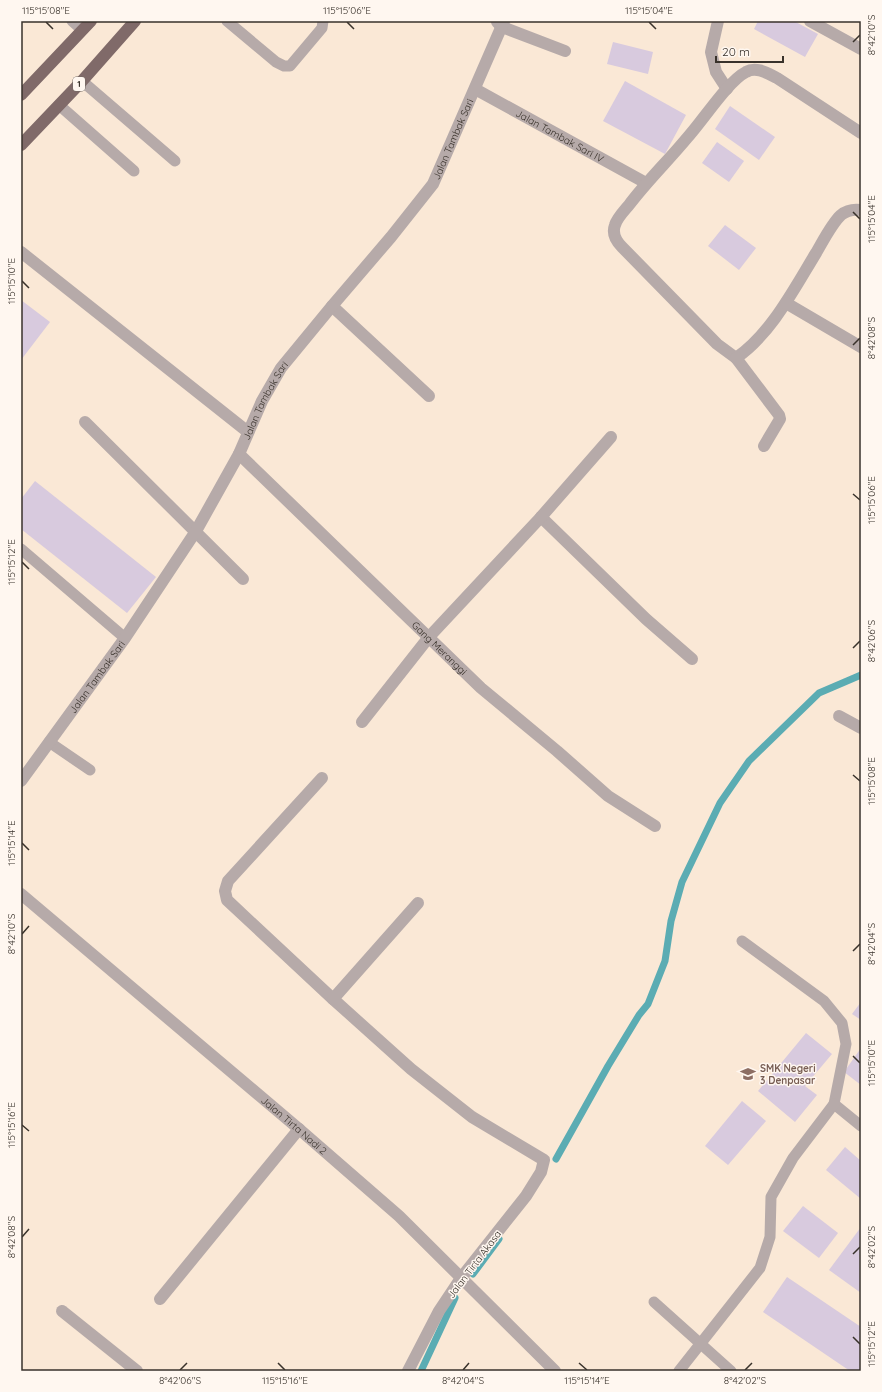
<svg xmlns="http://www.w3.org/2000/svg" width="882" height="1392" viewBox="0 0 882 1392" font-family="Quicksand,sans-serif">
	<rect width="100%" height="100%" fill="#fae8d6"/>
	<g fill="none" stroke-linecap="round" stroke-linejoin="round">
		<g stroke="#5bacb3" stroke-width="7">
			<polyline points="556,1159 608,1066 639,1015 648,1004 665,961 671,921 682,882 720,803 749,761 819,693 861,675"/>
			<polyline points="473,1274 499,1239"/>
			<polyline points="421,1371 455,1298"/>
		</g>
	</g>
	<g fill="#d8cade">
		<polygon points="758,21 794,21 818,34 805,57 754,29"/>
		<polygon points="613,42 653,52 648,74 607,64"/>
		<polygon points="625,81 686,115 665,154 603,121"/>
		<polygon points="730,106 775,137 759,160 715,129"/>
		<polygon points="717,142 744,161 729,182 702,163"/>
		<polygon points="725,225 756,248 739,270 708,246"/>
		<polygon points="21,300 50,322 21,360"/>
		<polygon points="35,481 156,577 127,613 21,529 21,499"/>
		<polygon points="861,1002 861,1020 852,1014"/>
		<polygon points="806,1033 832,1054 805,1086 817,1095 795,1122 758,1091"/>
		<polygon points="861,1048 861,1085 844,1072"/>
		<polygon points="742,1101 766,1121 728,1165 705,1146"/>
		<polygon points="845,1147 861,1161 861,1199 826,1170"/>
		<polygon points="803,1206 838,1233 819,1258 783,1231"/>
		<polygon points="861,1227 861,1293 829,1270"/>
		<polygon points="787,1277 861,1327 861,1371 850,1371 763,1312"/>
	</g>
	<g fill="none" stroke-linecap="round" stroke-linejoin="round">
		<g stroke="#b6aaa9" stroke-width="11">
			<polyline points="72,21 82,30"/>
			<polyline points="227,21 276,62 284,66 290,66 322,28 323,21"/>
			<polyline points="82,81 175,161"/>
			<polyline points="59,105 134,171"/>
			<polyline points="21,549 125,638"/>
			<polyline points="49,742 90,770"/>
			<polyline points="742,941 824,1001 842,1023 846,1044 834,1104 861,1126"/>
			<polyline points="654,1302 731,1371"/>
			<polyline points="679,1371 760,1268 770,1237 771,1197 793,1158 834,1104"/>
		</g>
		<g stroke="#b6aaa9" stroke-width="12">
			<polyline points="718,21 711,52 716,72 727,89"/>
			<polyline points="810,21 861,49"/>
			<polyline points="497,22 502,27 565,51"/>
			<path id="s1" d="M 475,89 L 646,183"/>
			<path d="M 861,133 L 777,78 C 767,73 756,66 746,72 C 728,81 702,122 687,138 C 668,161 647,181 629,205 C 624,211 617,218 615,225 C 612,233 616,241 622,247 L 717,344 L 736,358 C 771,334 794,289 816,253 C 822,243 832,223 841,215 C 847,210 854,209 861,210"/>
			<polyline points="21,252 248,432"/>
			<polyline points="786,303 861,347"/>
			<polyline points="332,306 429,396"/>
			<polyline points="736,358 779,415 780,419 764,446"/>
			<polyline points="85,422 243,579"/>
			<path id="s2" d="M 239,454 L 481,688 L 557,751 L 608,796 L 655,826"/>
			<polyline points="541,517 646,619 692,659"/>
			<polyline points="839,716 861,728"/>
			<polyline points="362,722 429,637 541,517 611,437"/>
			<polyline points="322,778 228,881 225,891 227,900 333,999 411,1069 472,1117 544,1160 541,1172 526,1196 461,1278 439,1311 408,1371"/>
			<path id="s3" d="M 21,781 L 125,638 L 196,531 L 239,454 L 262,401 L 281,368 L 332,306 L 391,237 L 433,184 L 504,21"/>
			<path id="s4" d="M 21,894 L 299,1129 L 399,1216 L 555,1371"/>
			<polyline points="333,999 418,903"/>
			<polyline points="160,1299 299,1129"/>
			<polyline points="62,1311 137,1371"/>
		</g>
		<g stroke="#806a69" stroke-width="12">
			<polyline points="21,95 91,21"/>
			<polyline points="21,145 82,81 135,21"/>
		</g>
	</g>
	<path fill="none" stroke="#39322b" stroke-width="1.5" d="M 46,22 L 53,29M 347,22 L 354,29M 649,22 L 656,29M 853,42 L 860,35M 853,212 L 860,219M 22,281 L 29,288M 853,345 L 860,338M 853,494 L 860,500M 22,562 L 29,569M 853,648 L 860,641M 853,775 L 860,781M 22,843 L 29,850M 22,934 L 29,926M 853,951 L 860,944M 853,1056 L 860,1063M 22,1125 L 29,1131M 22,1237 L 29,1229M 853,1254 L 860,1247M 853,1337 L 860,1344M 278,1363 L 285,1370M 579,1363 L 587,1370M 180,1370 L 187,1363M 463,1370 L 469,1363M 745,1370 L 752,1363"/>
	<defs>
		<g id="school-bare" transform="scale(1.2)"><path d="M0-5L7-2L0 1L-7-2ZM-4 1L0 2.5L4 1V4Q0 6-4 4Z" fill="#8d6e63" stroke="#fff7f0" stroke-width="2.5" paint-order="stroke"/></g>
	</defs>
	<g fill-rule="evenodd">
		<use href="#school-bare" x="748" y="1074"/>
	</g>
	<g text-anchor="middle" stroke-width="3" stroke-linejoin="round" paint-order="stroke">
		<rect fill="#fff7f0" stroke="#746d66" stroke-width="1" x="73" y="77" width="12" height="14" rx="3"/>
		<g font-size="9" font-weight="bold" fill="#39322b">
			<text x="79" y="87">1</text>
		</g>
		<g font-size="10" fill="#39322b" stroke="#fff7f0">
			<text dy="4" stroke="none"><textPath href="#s1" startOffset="97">Jalan Tambak Sari IV</textPath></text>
			<text dy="4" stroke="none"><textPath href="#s3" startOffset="777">Jalan Tambak Sari</textPath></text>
			<text dy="4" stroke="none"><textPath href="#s3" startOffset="453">Jalan Tambak Sari</textPath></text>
			<text dy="4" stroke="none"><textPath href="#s2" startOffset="279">Gang Meranggi</textPath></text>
			<text dy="4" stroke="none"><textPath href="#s3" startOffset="129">Jalan Tambak Sari</textPath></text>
			<text dy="4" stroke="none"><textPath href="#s4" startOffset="358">Jalan Tirta Nadi 2</textPath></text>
			<text transform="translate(474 1264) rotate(-53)" y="4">Jalan Tirta Akasa</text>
		</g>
		<g font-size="10" font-weight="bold" fill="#785e54" stroke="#fff7f0" text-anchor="start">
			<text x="760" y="1072">SMK Negeri<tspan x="760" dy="12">3 Denpasar</tspan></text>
		</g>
	</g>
	<rect width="882" height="1392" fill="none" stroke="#fff7f0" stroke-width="44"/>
	<path d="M716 56v6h67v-6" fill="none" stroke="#39322b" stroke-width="2"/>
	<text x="722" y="56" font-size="12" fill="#39322b" stroke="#fff7f0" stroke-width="3" paint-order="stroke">20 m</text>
	<rect x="22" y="22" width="838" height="1348" fill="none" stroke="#39322b" stroke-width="1.5"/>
	<g font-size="10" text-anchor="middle" fill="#39322b">
		<text x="46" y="14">115°15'08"E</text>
		<text x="347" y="14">115°15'06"E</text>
		<text x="649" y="14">115°15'04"E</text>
		<text transform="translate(871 35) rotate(-90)" y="4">8°42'10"S</text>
		<text transform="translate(871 219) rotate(-90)" y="4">115°15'04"E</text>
		<text transform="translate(11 281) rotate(-90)" y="4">115°15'10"E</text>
		<text transform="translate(871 338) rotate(-90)" y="4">8°42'08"S</text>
		<text transform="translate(871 500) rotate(-90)" y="4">115°15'06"E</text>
		<text transform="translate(11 562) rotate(-90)" y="4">115°15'12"E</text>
		<text transform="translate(871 641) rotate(-90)" y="4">8°42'06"S</text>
		<text transform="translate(871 781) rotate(-90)" y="4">115°15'08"E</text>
		<text transform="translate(11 843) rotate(-90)" y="4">115°15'14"E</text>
		<text transform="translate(11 934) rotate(-90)" y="4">8°42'10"S</text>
		<text transform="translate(871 944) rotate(-90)" y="4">8°42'04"S</text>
		<text transform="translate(871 1063) rotate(-90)" y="4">115°15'10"E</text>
		<text transform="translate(11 1125) rotate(-90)" y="4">115°15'16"E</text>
		<text transform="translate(11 1237) rotate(-90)" y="4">8°42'08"S</text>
		<text transform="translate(871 1247) rotate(-90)" y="4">8°42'02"S</text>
		<text transform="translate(871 1344) rotate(-90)" y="4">115°15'12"E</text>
		<text x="180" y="1384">8°42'06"S</text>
		<text x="285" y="1384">115°15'16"E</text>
		<text x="463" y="1384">8°42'04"S</text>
		<text x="587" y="1384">115°15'14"E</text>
		<text x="745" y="1384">8°42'02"S</text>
	</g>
</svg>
